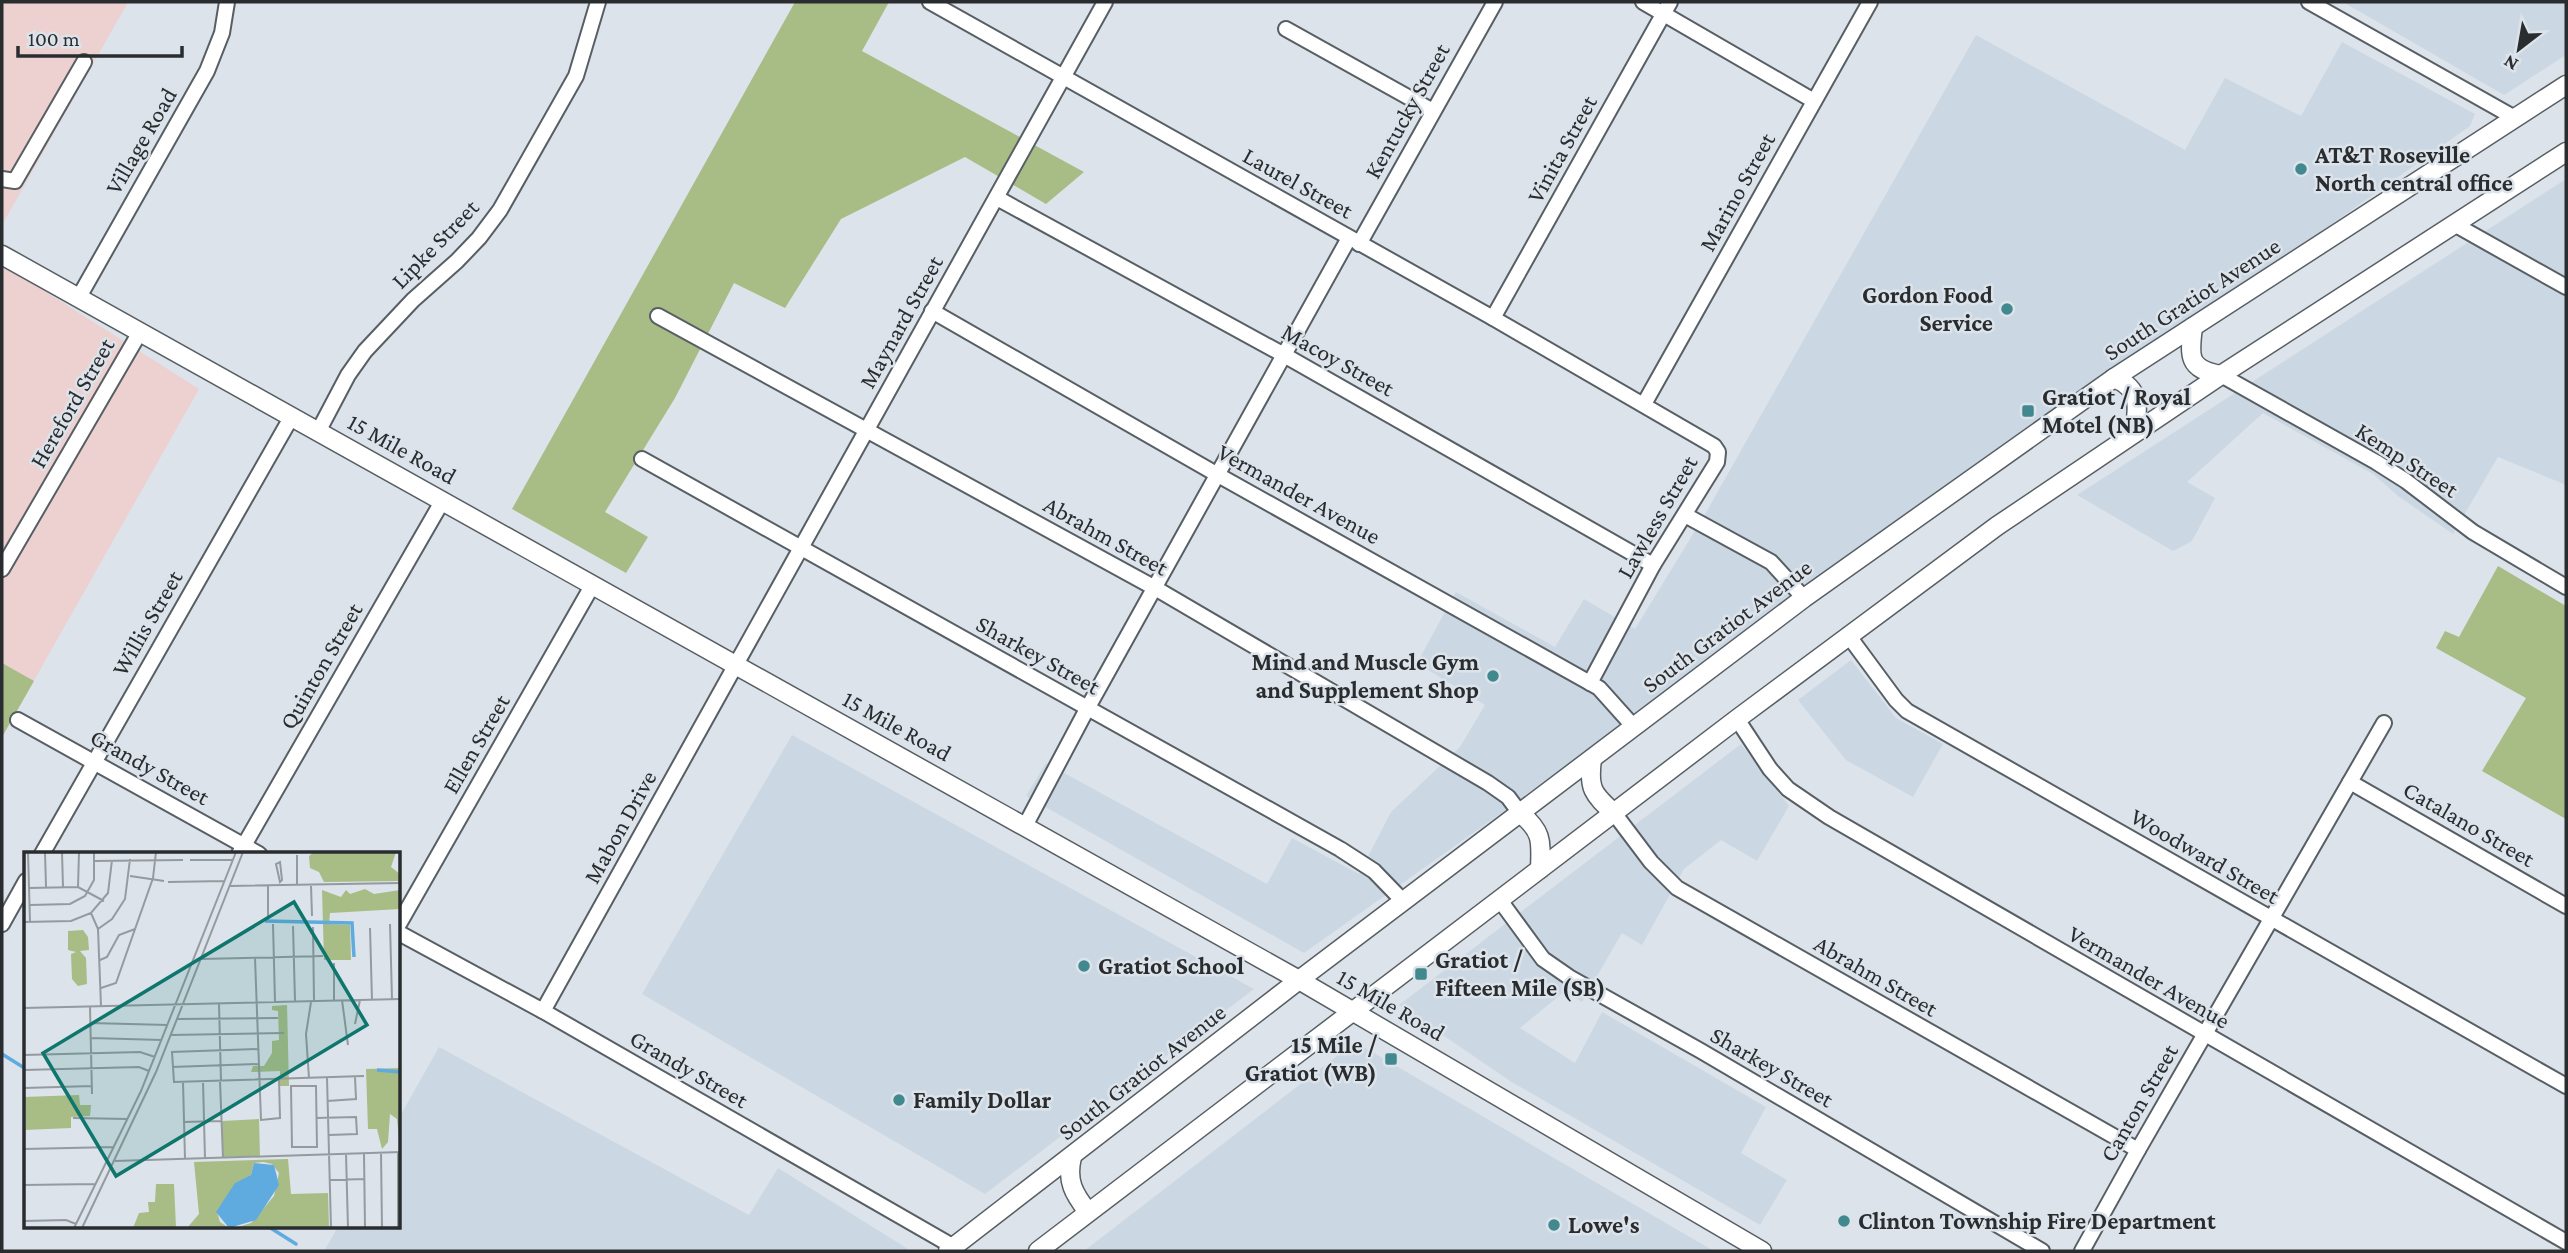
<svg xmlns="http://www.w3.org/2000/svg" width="2568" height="1253" viewBox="0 0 2568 1253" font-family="'Crimson Pro',serif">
	<rect width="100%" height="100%" fill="#dce3ea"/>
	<g fill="#cbd8e3">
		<polygon points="2343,2 2566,2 2566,55 2504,95"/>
		<polygon points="1976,35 2185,150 2225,78 2301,116 2342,42 2475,114 2470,126 1304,953 1026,796 1046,763 1267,884 1292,838 1359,874 1391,812 1460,747 1485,705 1417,663 1456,592 1555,647 1584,599 1635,629 1704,516"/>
		<polygon points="2566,179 2566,485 2498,457 2453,534 2398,496 2373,474 2263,413 2187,482 2215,498 2192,541 2173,551 2077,495"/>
		<polygon points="1851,660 1896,718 1943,744 1913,797 1846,760 1798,700"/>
		<polygon points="792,735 1254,989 985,1194 642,994"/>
		<polygon points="1741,744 1789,806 1757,861 1721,840 1684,869 1642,945 1622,933 1582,1002 1565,991 1520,1028 1575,1063 1602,1012 1766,1107 1741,1153 1787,1180 1760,1225 1510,1081 1399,1005"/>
		<polygon points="1355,1042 1714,1251 1084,1251"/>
		<polygon points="439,1047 749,1215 778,1168 908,1249 906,1251 324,1251 338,1227 399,1227 399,1118"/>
	</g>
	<g fill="#ecd1d0">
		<polygon points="2,2 128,2 2,225"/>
		<polygon points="2,264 199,389 2,737"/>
	</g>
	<g fill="#a8bc86">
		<polygon points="795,2 889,2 862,51 1084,172 1046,204 965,157 841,219 785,308 734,283 675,398 605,512 648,537 626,573 512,509"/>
		<polygon points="2498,566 2566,606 2566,819 2482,771 2526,698 2436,648 2445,631 2459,637"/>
		<polygon points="2,663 34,681 2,737"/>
	</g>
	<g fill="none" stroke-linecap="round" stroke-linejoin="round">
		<g stroke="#5fabe0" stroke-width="3.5">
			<polyline points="2,1054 26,1069"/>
			<polyline points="269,1227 296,1244"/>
		</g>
		<g stroke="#585f64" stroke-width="18">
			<g id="minor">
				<polyline points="930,2 1493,318 1714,446 1718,452 1717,462 1653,565 1590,683"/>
				<polyline points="1643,2 1814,101"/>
				<polyline points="2309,2 2515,118"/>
				<polyline points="1286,29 1433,111"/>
				<polyline points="2,179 15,181 84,62"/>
				<polyline points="997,198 1284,355 1653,565"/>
				<polyline points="2454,224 2566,287"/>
				<polyline points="1359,244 1495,2"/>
				<polyline points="79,297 207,71 222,33 227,2"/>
				<polyline points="932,311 1218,475 1590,683 1599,688 1634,727"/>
				<polyline points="658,316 1155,588 1488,783 1508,797 1520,813"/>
				<polyline points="1493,318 1670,2"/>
				<polyline points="2221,375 2376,462 2406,481 2473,532 2566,587"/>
				<polyline points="1644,404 1870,2"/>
				<polyline points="319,430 348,375 365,351 413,300 457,261 479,238 500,210 576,76 598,2"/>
				<polyline points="642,459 1340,849 1374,871 1404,902"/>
				<polyline points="1685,515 1771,562 1804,598"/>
				<polyline points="2,569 140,332"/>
				<polyline points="1848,635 1896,700 1907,711 2566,1086"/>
				<polyline points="1737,719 1770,769 1788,789 1829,817 2566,1242"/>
				<polyline points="18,720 259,854"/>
				<polyline points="2350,782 2566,906"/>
				<polyline points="1614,813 1651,862 1677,888 2138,1150"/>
				<polyline points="1025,826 1087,709 1349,238"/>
				<polyline points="42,854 292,416"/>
				<polyline points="239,854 443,500"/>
				<polyline points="1499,899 1543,959 1569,977 1701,1051 2042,1251"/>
				<polyline points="2,924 26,881"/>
				<polyline points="399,924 592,586"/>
				<polyline points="399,933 543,1011 954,1247"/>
				<polyline points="543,1011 1105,2"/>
				<polyline points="2082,1251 2138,1150 2384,723"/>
			</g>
		</g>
		<g stroke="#585f64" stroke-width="21">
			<g id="major">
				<polyline points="2,255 1299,980 1762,1251"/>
				<path d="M 2193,327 C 2189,357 2188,369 2221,375"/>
				<path d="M 2114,378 C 2142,389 2138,408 2134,433"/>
				<path d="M 1592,759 C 1588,789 1593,794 1614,813"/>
				<path d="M 1520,813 C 1543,832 1541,841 1540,869"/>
				<path d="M 1072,1157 C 1066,1181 1074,1194 1088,1212"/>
				<polyline points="948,1251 1299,980 1804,598 2114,378 2566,85"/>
				<polyline points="1038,1251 1737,719 1997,526 2221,375 2566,152"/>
			</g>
		</g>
		<use href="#minor" stroke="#fff" stroke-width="14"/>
		<use href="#major" stroke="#fff" stroke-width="18"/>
	</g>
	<g fill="#41898e" stroke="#dce3ea" stroke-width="2.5">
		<circle cx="2301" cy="169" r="7"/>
		<circle cx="2007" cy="309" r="7"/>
		<rect x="2021" y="404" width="14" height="14" rx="3.5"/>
		<circle cx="1493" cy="676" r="7"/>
		<circle cx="1084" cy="966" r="7"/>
		<rect x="1414" y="967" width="14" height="14" rx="3.5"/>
		<rect x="1384" y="1052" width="14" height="14" rx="3.5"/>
		<circle cx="899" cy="1100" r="7"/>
		<circle cx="1844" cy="1221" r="7"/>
		<circle cx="1554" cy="1225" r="7"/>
	</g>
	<g text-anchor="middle" stroke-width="5" stroke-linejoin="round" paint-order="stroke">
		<g font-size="24" fill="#2a2d2f" stroke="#dce3ea">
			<text transform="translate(1407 111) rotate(-61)" y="8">Kentucky Street</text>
			<text transform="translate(141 141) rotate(-60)" y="8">Village Road</text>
			<text transform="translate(1562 149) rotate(-61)" y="8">Vinita Street</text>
			<text transform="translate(1298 183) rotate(29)" y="8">Laurel Street</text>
			<text transform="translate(1737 192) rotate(-61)" y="8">Marino Street</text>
			<text transform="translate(435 244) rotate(-46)" y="8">Lipke Street</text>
			<text transform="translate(2192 299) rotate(-33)" y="8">South Gratiot Avenue</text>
			<text transform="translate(901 322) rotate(-61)" y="8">Maynard Street</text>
			<text transform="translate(1338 360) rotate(29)" y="8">Macoy Street</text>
			<text transform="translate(72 403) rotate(-60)" y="8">Hereford Street</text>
			<text transform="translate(402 449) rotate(29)" y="8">15 Mile Road</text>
			<text transform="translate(2407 460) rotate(33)" y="8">Kemp Street</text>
			<text transform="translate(1299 494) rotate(29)" y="8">Vermander Avenue</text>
			<text transform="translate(1657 517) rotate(-60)" y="8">Lawless Street</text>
			<text transform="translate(1106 536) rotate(29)" y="8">Abrahm Street</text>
			<text transform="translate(147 623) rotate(-60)" y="8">Willis Street</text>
			<text transform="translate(1727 626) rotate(-37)" y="8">South Gratiot Avenue</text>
			<text transform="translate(1038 655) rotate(29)" y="8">Sharkey Street</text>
			<text transform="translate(321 666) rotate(-60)" y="8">Quinton Street</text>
			<text transform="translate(897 726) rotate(29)" y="8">15 Mile Road</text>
			<text transform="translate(476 744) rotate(-60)" y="8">Ellen Street</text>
			<text transform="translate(150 767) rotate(29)" y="8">Grandy Street</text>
			<text transform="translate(2469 824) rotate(30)" y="8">Catalano Street</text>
			<text transform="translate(620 827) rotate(-61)" y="8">Mabon Drive</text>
			<text transform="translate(2205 856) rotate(30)" y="8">Woodward Street</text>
			<text transform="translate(1876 976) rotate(30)" y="8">Abrahm Street</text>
			<text transform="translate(2149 977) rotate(30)" y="8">Vermander Avenue</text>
			<text transform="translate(1391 1005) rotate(30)" y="8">15 Mile Road</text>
			<text transform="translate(1772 1067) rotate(30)" y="8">Sharkey Street</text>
			<text transform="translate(689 1069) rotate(30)" y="8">Grandy Street</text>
			<text transform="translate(1142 1072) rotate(-38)" y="8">South Gratiot Avenue</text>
			<text transform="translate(2139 1103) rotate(-60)" y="8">Canton Street</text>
		</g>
		<g font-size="24" font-weight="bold" fill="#2a2d2f" stroke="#dce3ea" text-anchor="start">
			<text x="2315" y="163">AT&amp;T Roseville<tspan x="2315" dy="28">North central office</tspan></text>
			<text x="1993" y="303" text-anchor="end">Gordon Food<tspan x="1993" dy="28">Service</tspan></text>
			<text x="2042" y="405">Gratiot / Royal<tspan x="2042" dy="28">Motel (NB)</tspan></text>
			<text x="1479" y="670" text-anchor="end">Mind and Muscle Gym<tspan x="1479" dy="28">and Supplement Shop</tspan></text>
			<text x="1435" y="968">Gratiot /<tspan x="1435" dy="28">Fifteen Mile (SB)</tspan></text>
			<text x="1098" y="974">Gratiot School</text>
			<text x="1377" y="1053" text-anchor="end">15 Mile /<tspan x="1377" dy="28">Gratiot (WB)</tspan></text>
			<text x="913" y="1108">Family Dollar</text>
			<text x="1858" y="1229">Clinton Township Fire Department</text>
			<text x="1568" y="1233">Lowe's</text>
		</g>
	</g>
	<g transform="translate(24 852)">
		<rect width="376" height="376" fill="#dce3ea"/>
		<path d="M 290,0 L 372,0 L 367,15 L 376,22 L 376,29 L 300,30 L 295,20 L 286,16 L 285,4 ZM 341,37 L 350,42 L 376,38 L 376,57 L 306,61 L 305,72 L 326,73 L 327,108 L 300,108 L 298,38 L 317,45 L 322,38 L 326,42 ZM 59,78 L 64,85 L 65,98 L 56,99 L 62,106 L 63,132 L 54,134 L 48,127 L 47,102 L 52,100 L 44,98 L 44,79 ZM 263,153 L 265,234 L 256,234 L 256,219 L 227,220 L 229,214 L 240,214 L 248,201 L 248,189 L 255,188 L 254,159 L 248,158 L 248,154 ZM 376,216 L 376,296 L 373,267 L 366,262 L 364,290 L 358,297 L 353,277 L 344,277 L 342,217 ZM 55,243 L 56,253 L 67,253 L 66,264 L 47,265 L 47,276 L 0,278 L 0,245 ZM 235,267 L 236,304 L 199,305 L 198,269 ZM 264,307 L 267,342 L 304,341 L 305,376 L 211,376 L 227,371 L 250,344 L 255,321 L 248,312 L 239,310 L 230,311 L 227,323 L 211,335 L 193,360 L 196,370 L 205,376 L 163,376 L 175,362 L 170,310 ZM 132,332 L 150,332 L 152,376 L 109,376 L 115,361 L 125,360 L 124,350 L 131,350 Z" fill="#a8bc86"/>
		<path d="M 230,311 L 250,313 L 255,333 L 232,368 L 205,376 L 192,360 L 211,331 L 227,323 Z" fill="#5fabe0"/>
		<path fill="none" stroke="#5fabe0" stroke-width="3.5" d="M 241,69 L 328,71 L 330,105M 353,218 L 377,220"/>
		<path fill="none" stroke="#959a9f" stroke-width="2" d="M 4,0 L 6,70M 21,0 L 22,35M 38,0 L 39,35M 273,3 L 273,33M 166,8 L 209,8M 70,9 L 159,8M 256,10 L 258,28 L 256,30 L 252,12 ZM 106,24 L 140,29M 144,30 L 201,29M 287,33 L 288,64M 206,34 L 377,31M 244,34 L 244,64M 54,35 L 55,0M 5,36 L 54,35 L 80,49M 6,53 L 46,52 L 61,44 L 70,28 L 70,0M 67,61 L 74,77 L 77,154M 0,70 L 47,69 L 67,61 L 84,41 L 88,8M 249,72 L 251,150M 366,72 L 368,147M 269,74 L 271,149M 289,75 L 290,149M 346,76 L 348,148M 74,77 L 88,67 L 101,47 L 106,7M 231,106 L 237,268 L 256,266 L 255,227M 177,107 L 299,104M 76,108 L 83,105 L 95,83 L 111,77M 310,111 L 310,149M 77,136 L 92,131 L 129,26 L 132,0M 318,148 L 324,193M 195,152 L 197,229M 66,155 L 68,242M 0,156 L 377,147M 153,167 L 254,166M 66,171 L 144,173M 331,172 L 336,148M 147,183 L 260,181M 67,186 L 138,188M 147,200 L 234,197M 148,200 L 150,230 L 340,224M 0,203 L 116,200 L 131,205M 148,215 L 234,212M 0,218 L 115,215 L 125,219M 285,226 L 282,182 L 287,150M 303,226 L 307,376M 179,229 L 181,307M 196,229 L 199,306M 159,230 L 161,307M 267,234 L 292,234 L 293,295 L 268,295 ZM 0,236 L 68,234M 303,249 L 332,247 L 331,225M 49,266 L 104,267M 292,266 L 332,265 L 333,282 L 305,283M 160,270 L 197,269M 0,297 L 90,295M 357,301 L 358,376M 322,302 L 324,376M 340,302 L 341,376M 91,309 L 377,300M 306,328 L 340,327M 0,333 L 72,332M 0,369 L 42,368 L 52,372M 50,376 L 117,239 L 212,0M 58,376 L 132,220 L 219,0M 374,376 L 374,301"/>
		<path fill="#0f766e" fill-opacity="0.15" stroke="#0f766e" stroke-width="3.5" d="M 270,50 L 343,173 L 92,324 L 19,201 Z"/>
		<rect width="376" height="376" fill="none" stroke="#2a2d2f" stroke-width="3.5"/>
	</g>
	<rect width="2568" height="1253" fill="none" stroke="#2a2d2f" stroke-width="7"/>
	<g transform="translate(2519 49) rotate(211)" stroke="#dce3ea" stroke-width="5" paint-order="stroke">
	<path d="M0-5L12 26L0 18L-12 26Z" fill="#2a2d2f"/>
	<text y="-10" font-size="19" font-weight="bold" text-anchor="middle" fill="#2a2d2f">N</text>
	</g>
	<path d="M18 46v10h164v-10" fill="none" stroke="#2a2d2f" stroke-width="3.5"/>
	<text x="28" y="46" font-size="21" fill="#2a2d2f" stroke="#dce3ea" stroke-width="5" paint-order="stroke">100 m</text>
</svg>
